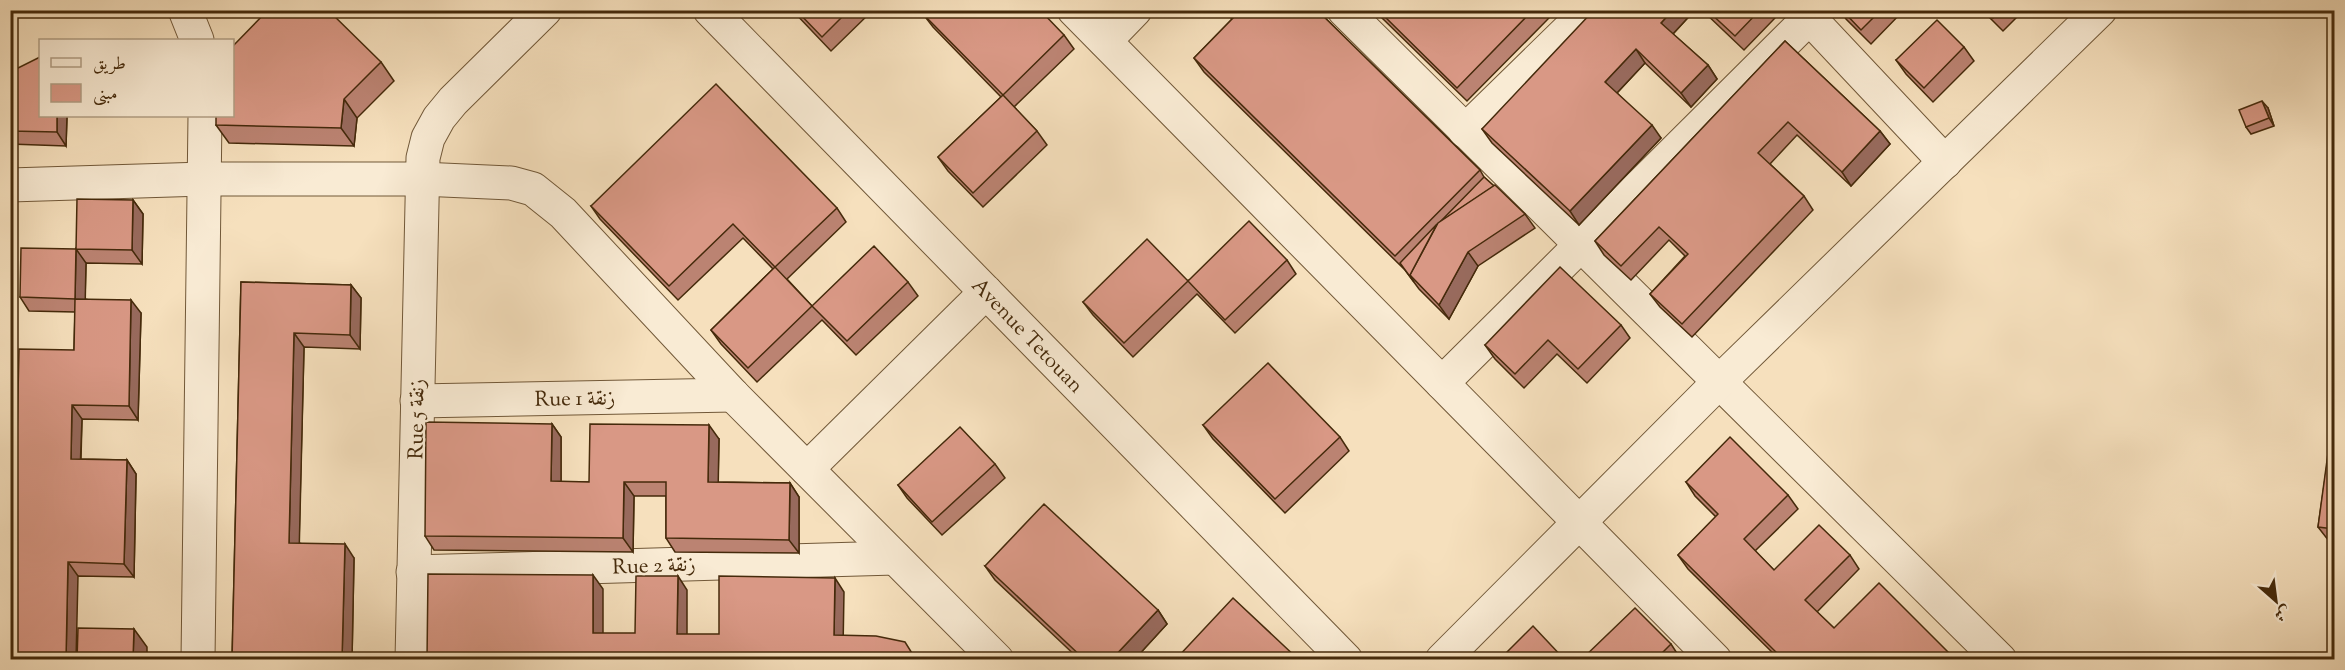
<svg xmlns="http://www.w3.org/2000/svg" width="2345" height="670" viewBox="0 0 2345 670" font-family="'Sorts Mill Goudy',Amiri,serif">
	<rect width="100%" height="100%" fill="#f6e0bd"/>
	<filter id="stains"><feTurbulence type="fractalNoise" baseFrequency=".00333" numOctaves="4"/><feColorMatrix values="0 0 0 0 .2 0 0 0 0 .09 0 0 0 0 .02 0 0 0 .5 -.17"/></filter>
	<radialGradient id="worn" r=".72"><stop offset=".6" stop-color="#630" stop-opacity="0"/><stop offset="1" stop-color="#630" stop-opacity=".3"/></radialGradient>
	<g fill="none" stroke-linecap="round" stroke-linejoin="round">
		<g stroke="#715838" stroke-width="35">
			<g id="minor">
				<polyline points="185,10 197,40"/>
				<polyline points="710,10 1346,660"/>
				<polyline points="1074,10 1715,660"/>
				<polyline points="1344,10 2000,660"/>
				<polyline points="1802,10 1945,162"/>
				<polyline points="1105,41 1135,10"/>
				<polyline points="1465,131 1589,10"/>
				<polyline points="10,185 204,179 421,179 511,183 533,189 563,213 733,395 997,660"/>
				<polyline points="1442,383 1817,10"/>
				<polyline points="417,401 733,395"/>
				<polyline points="807,469 986,292"/>
				<polyline points="413,572 895,558"/>
				<polyline points="198,660 205,116"/>
				<polyline points="412,660 423,158 428,138 439,118 453,101 545,10"/>
				<polyline points="1442,660 1719,382 2100,10"/>
			</g>
		</g>
		<use href="#minor" stroke="#f9ebd4" stroke-width="33"/>
	</g>
	<g fill="#bb8372" stroke="#452a0b" stroke-width="1.5">
		<polygon points="792,10 873,10 831,51"/>
		<polygon points="1223,10 1317,10 1480,170 1484,177 1525,214 1535,228 1478,266 1449,319 1419,289 1405,270 1204,72 1194,58 1232,19"/>
		<polygon points="1376,10 1438,10 1441,14 1445,10 1546,10 1550,17 1467,101 1381,17"/>
		<polygon points="1695,10 1673,34 1708,65 1717,79 1691,107 1645,63 1617,93 1661,138 1579,225 1492,143 1482,129"/>
		<polygon points="1702,10 1769,10 1775,18 1744,50"/>
		<polygon points="1840,10 1904,10 1871,44 1846,19"/>
		<polygon points="1922,10 1935,10 1929,17"/>
		<polygon points="1982,10 2024,10 2003,31"/>
		<polygon points="923,14 1064,35 1074,49 1014,107 1037,131 1047,145 983,207 948,171 938,157 1001,97 933,27"/>
		<polygon points="1785,41 1880,131 1890,144 1851,186 1797,135 1770,164 1804,196 1813,210 1692,337 1660,307 1650,294 1685,256 1669,240 1631,280 1604,255 1595,241"/>
		<polygon points="1964,47 1974,61 1933,102 1906,74 1896,60"/>
		<polygon points="381,62 394,81 357,118 354,146 229,143 216,125"/>
		<polygon points="10,72 40,116 67,116 66,146 10,144"/>
		<polygon points="2268,108 2274,126 2251,134 2246,127"/>
		<polygon points="133,200 143,214 142,264 86,263 85,299 141,313 138,420 82,419 81,459 127,460 136,474 134,577 78,576 12,660 74,350 75,312 29,311 20,297"/>
		<polygon points="591,206 837,208 846,222 787,279 812,306 908,282 918,296 856,355 822,320 757,382 721,344 711,330 773,269 743,238 678,300 600,219"/>
		<polygon points="1287,260 1296,274 1235,333 1197,294 1133,357 1093,315 1083,302"/>
		<polygon points="241,282 351,285 361,298 360,349 304,347 299,543 354,558 352,660 232,660"/>
		<polygon points="1621,325 1630,338 1587,383 1557,354 1524,388 1495,359 1485,345"/>
		<polygon points="2334,416 2334,546 2332,545 2318,527"/>
		<polygon points="552,424 561,437 561,482 589,482 719,439 718,482 790,483 799,497 799,553 675,552 666,538 666,496 634,496 633,552 434,550 425,536"/>
		<polygon points="1203,425 1340,437 1349,451 1285,513 1213,439"/>
		<polygon points="995,464 1005,478 942,535 907,498 898,485"/>
		<polygon points="1686,482 1788,495 1798,509 1755,551 1774,570 1850,555 1859,569 1817,612 1834,628 1956,660 1780,660 1688,569 1678,555 1716,517 1695,496"/>
		<polygon points="985,566 1158,610 1167,624 1134,660 1080,660 995,580"/>
		<polygon points="1671,644 1680,658 1678,660 1581,660"/>
	</g>
	<g fill="#986a5d" stroke="#452a0b" stroke-width="1.5">
		<polygon points="1673,10 1695,10 1671,36 1661,23"/>
		<polygon points="1636,49 1645,63 1615,95 1605,82"/>
		<polygon points="1708,65 1717,79 1691,107 1681,93"/>
		<polygon points="344,99 357,118 354,146 341,128"/>
		<polygon points="2262,101 2268,108 2274,126 2269,118"/>
		<polygon points="57,116 67,116 66,146 57,132"/>
		<polygon points="1652,125 1661,138 1579,225 1570,211"/>
		<polygon points="1880,131 1890,144 1851,186 1842,172"/>
		<polygon points="133,200 143,214 142,264 132,250"/>
		<polygon points="76,249 86,263 85,312 75,299"/>
		<polygon points="1468,252 1478,266 1449,319 1439,305"/>
		<polygon points="351,285 361,298 360,349 350,335"/>
		<polygon points="131,300 141,313 138,420 129,406"/>
		<polygon points="294,333 304,347 299,557 289,543"/>
		<polygon points="72,405 82,419 80,472 71,459"/>
		<polygon points="552,424 561,437 561,495 551,481"/>
		<polygon points="709,425 719,439 718,496 708,482"/>
		<polygon points="127,460 136,474 134,577 124,564"/>
		<polygon points="624,482 634,496 633,552 623,538"/>
		<polygon points="790,483 799,497 799,553 789,540"/>
		<polygon points="345,544 354,558 352,660 342,660"/>
		<polygon points="68,562 78,576 76,660 66,660"/>
		<polygon points="593,575 603,589 603,647 593,633"/>
		<polygon points="678,576 687,590 687,647 677,634"/>
		<polygon points="835,578 844,592 843,649 834,635"/>
		<polygon points="1158,610 1167,624 1134,660 1111,660"/>
		<polygon points="134,629 147,647 147,660 133,660"/>
	</g>
	<g fill="#d99885" stroke="#452a0b" stroke-width="1.5">
		<polygon points="268,10 328,10 381,62 344,99 341,128 216,125 216,116 232,116 232,47"/>
		<polygon points="796,10 849,10 822,37"/>
		<polygon points="927,10 1040,10 1064,35 1003,95 923,14"/>
		<polygon points="1227,10 1317,10 1480,170 1395,256 1194,58 1234,17"/>
		<polygon points="1378,10 1438,10 1441,14 1445,10 1533,10 1457,88"/>
		<polygon points="1594,10 1673,10 1661,23 1708,65 1681,93 1636,49 1605,82 1652,125 1570,211 1482,129"/>
		<polygon points="1707,10 1760,10 1735,36"/>
		<polygon points="1842,10 1881,10 1861,30"/>
		<polygon points="1986,10 2001,10 1993,18"/>
		<polygon points="1937,20 1964,47 1924,88 1896,60"/>
		<polygon points="1785,41 1880,131 1842,172 1788,122 1758,153 1804,196 1682,324 1650,294 1688,254 1659,227 1621,266 1595,241"/>
		<polygon points="40,57 40,116 57,116 57,132 10,131 10,72"/>
		<polygon points="716,84 837,208 775,267 733,224 669,286 591,206"/>
		<polygon points="1003,95 1037,131 973,193 938,157"/>
		<polygon points="2262,101 2269,118 2246,127 2239,110"/>
		<polygon points="1484,177 1494,186 1440,222"/>
		<polygon points="1495,185 1525,214 1468,252 1439,305 1410,275 1438,223"/>
		<polygon points="77,199 133,200 132,250 76,249 75,299 20,297 21,248 76,249"/>
		<polygon points="1249,221 1287,260 1225,320 1188,281 1124,343 1083,302 1147,239 1188,281"/>
		<polygon points="1437,224 1410,275 1414,282 1400,263"/>
		<polygon points="874,246 908,282 847,341 812,306 748,368 711,330 775,267 812,306"/>
		<polygon points="1560,267 1621,325 1578,369 1548,340 1515,374 1485,345"/>
		<polygon points="241,282 351,285 350,335 294,333 289,543 345,544 342,660 232,660"/>
		<polygon points="75,299 131,300 129,406 72,405 71,459 127,460 124,564 68,562 66,660 12,660 19,349 74,350"/>
		<polygon points="1268,363 1340,437 1275,499 1203,425"/>
		<polygon points="2333,416 2334,416 2334,529 2318,527"/>
		<polygon points="426,422 552,424 551,481 589,482 590,424 709,425 708,482 790,483 789,540 666,538 666,482 624,482 623,538 425,536"/>
		<polygon points="960,427 995,464 932,522 898,485"/>
		<polygon points="1730,437 1788,495 1744,539 1774,570 1819,525 1850,555 1805,600 1834,628 1879,583 1956,660 1866,660 1861,654 1856,660 1784,660 1678,555 1718,514 1686,482"/>
		<polygon points="1044,504 1158,610 1111,660 1085,660 985,566"/>
		<polygon points="428,574 593,575 593,633 635,633 636,576 678,576 677,634 719,634 719,576 835,578 834,635 876,636 905,642 915,658 915,660 427,660"/>
		<polygon points="1233,598 1299,660 1175,660"/>
		<polygon points="1635,608 1671,644 1655,660 1581,660"/>
		<polygon points="1533,626 1565,660 1499,660"/>
		<polygon points="78,628 134,629 133,660 77,660"/>
	</g>
	<g text-anchor="middle" stroke-width="5" stroke-linejoin="round" paint-order="stroke">
		<g font-size="21" fill="#452a0b" stroke="#f9ebd4">
			<text transform="translate(1028 335) rotate(46)" y="7">Avenue Tetouan</text>
			<text transform="translate(575 398) rotate(-1)" y="7">Rue 1 زنقة</text>
			<text transform="translate(416 419) rotate(-89)" y="7">Rue 5 زنقة</text>
			<text transform="translate(654 565) rotate(-2)" y="7">Rue 2 زنقة</text>
		</g>
	</g>
	<rect width="2345" height="670" fill="none" stroke="#f6e0bd" stroke-width="36"/>
	<rect x="12" y="12" width="2321" height="646" fill="none" stroke="#452a0b" stroke-width="3"/>
	<rect x="18" y="18" width="2309" height="634" fill="none" stroke="#452a0b" stroke-width="1.5"/>
	<rect x="39" y="39" width="195" height="78" fill="#f9ebd4" stroke="#b19e84" stroke-width="1.5"/>
	<rect x="51" y="58" width="30" height="9" fill="#f9ebd4" stroke="#b19e84" stroke-width="1.5"/>
	<text x="93" y="69" font-size="18" fill="#452a0b">طريق</text>
	<rect x="51" y="84" width="30" height="18" fill="#d99885" stroke="#b19e84" stroke-width="1.5"/>
	<text x="93" y="99" font-size="18" fill="#452a0b">مبنى</text>
	<g transform="translate(2276 601) rotate(152)" stroke="#f9ebd4" stroke-width="4.5" paint-order="stroke">
	<path d="M0-4.5L10 22L0 15L-10 22Z" fill="#452a0b"/>
	<text y="-9" font-size="16" font-weight="bold" text-anchor="middle" fill="#452a0b">ش</text>
	</g>
	<rect width="100%" height="100%" filter="url(#stains)"/>
	<rect width="100%" height="100%" fill="url(#worn)"/>
</svg>
